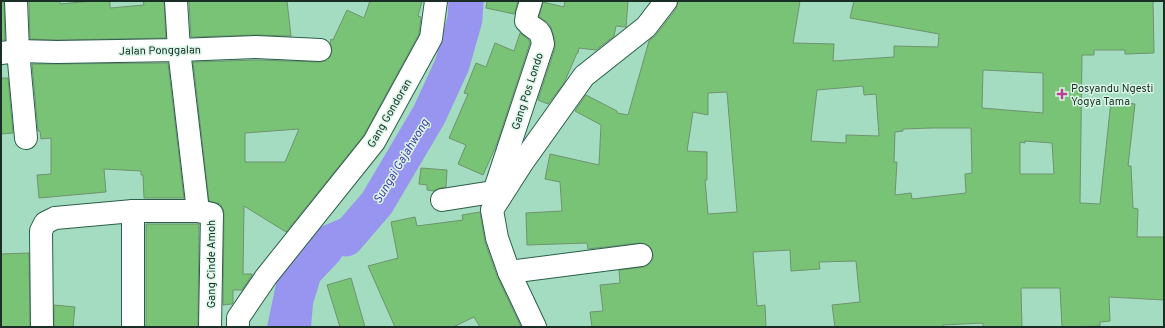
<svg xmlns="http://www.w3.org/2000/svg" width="1165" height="328" viewBox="0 0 1165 328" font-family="Overpass,sans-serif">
	<rect width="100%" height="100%" fill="#a4dcc1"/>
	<polygon fill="#9795ef" points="377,203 339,261 320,281 313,304 311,327 267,327 276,284 290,252 309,232"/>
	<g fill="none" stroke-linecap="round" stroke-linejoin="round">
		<polyline stroke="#9795ef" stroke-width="35" points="346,239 377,203 429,115 452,65 465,19 466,1"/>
	</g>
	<g fill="#79c377" stroke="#6e936d" fill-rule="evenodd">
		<polygon points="1,1 4,1 5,40 1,40"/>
		<polygon points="29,1 60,1 60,4 93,1 110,1 110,8 144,5 143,1 164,1 166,38 57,40 30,39"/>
		<polygon points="189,1 287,1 291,36 256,35 191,37"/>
		<path d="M 370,1 L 422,1 L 418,16 L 421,17 L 419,34 L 364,135 L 286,232 L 244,206 L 243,274 L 252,274 L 252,275 L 242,290 L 233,290 L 233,303 L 232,304 L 223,305 L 224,214 L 223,209 L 220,204 L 209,201 L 193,62 L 256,60 L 319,62 L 325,61 L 330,57 L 332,51 L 331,45 L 330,43 L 331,39 L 333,40 L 347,10 L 364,18 ZM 299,129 L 285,162 L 245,162 L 245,133 Z"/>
		<polygon points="487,1 518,1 514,14 486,8"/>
		<polygon points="565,1 628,1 626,27 616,26 614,36 596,50 579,48 578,53 577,53 564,83 548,104 538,100 555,48 555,41 551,27 547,22 539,17 543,2 564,7"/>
		<path d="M 678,1 L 800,1 L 793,43 L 834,44 L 833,61 L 894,57 L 894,46 L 938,47 L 939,34 L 850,18 L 854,1 L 1153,1 L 1154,53 L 1125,54 L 1125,50 L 1094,50 L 1094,55 L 1082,55 L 1080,203 L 1100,204 L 1111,101 L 1135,104 L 1128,166 L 1131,166 L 1133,208 L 1138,209 L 1137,237 L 1164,237 L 1164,300 L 1109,297 L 1110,321 L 1100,322 L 1100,326 L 1062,327 L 1060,288 L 1021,288 L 1022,327 L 983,327 L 983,323 L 943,325 L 943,327 L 835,327 L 832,305 L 860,302 L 856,261 L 819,262 L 820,269 L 791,271 L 790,250 L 753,252 L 757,306 L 765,305 L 766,327 L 592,327 L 590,312 L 603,311 L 600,285 L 620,283 L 619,270 L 643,267 L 648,265 L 653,259 L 653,254 L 651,248 L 646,244 L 640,243 L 588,249 L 587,243 L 527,245 L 526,213 L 562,211 L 560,182 L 545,179 L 550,154 L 599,165 L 601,125 L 575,111 L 586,95 L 617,111 L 617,113 L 628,115 L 649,41 L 656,35 L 676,9 ZM 983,70 L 1043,73 L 1043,113 L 982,108 ZM 863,86 L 864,95 L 876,94 L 879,136 L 846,135 L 846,143 L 811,141 L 817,90 ZM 727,92 L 737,212 L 708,214 L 705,180 L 707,180 L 707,152 L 687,151 L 693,112 L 708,115 L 708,93 ZM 931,128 L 971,128 L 972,173 L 965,174 L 966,193 L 912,199 L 911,193 L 895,195 L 897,162 L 894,162 L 895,132 L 903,131 L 903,129 ZM 1025,141 L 1052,143 L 1054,174 L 1020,174 L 1020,142 L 1025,143 Z"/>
		<polygon points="520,33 529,40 530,43 496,146 483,175 458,164 466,145 449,138 468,94 464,93 476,63 486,67 495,43 514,51"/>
		<polygon points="168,63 184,198 144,198 143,175 141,175 141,171 104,169 106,192 39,198 37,175 51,174 51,138 41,139 40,131 38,131 32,64 57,64"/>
		<polygon points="1,78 8,78 13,133 1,134"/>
		<polygon points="421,168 447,170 446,187 440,188 434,191 427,190 427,185 419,184"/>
		<polygon points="480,212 485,242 497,276 521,327 480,327 474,317 453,327 395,327 368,266 398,258 391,222 415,217 417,226 463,220 462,215"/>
		<polygon points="146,224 199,224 198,327 146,327"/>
		<polygon points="29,253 30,327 1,327 1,254"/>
		<polygon points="351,278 365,327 340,327 327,285"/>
		<polygon points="54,305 75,307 73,327 54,327"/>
	</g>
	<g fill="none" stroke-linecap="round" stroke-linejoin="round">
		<g stroke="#2a6049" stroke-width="24">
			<g id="minor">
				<polyline points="16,1 18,51 26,138"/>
				<polyline points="176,1 179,50 198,211"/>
				<polyline points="1,53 18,51 57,52 179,50 256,47 320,50"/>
				<path d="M 493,195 L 543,44 C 540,25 535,33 526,21 L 527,14 L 531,1"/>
				<polyline points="442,200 493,192"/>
				<polyline points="133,211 133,327"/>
				<polyline points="509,272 641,255"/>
				<polyline points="42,327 41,231 45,223 55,218 133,211 198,211 212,214 210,327"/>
				<polyline points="238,327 238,318 266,277 374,142 431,38 436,1"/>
				<polyline points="535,327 509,272 497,238 492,210 522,163 584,76 646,27 666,1"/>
			</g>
		</g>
		<use href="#minor" stroke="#fff" stroke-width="22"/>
	</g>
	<path fill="#bb4091" stroke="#daf6e7" stroke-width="1.5" d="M1060 88h4v4h4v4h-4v4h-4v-4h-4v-4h4z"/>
	<g text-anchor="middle" stroke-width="3" stroke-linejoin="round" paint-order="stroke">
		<g font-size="11" fill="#192f25" stroke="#daf6e7">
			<text transform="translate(160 50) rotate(-1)" y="4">Jalan Ponggalan</text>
			<text transform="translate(527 91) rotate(-72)" y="4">Gang Pos Londo</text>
			<text transform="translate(389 113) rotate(-60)" y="4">Gang Gondoran</text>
			<text transform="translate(211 264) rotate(-90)" y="4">Gang Cinde Amoh</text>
		</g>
		<g font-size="11" fill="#192f25" stroke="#daf6e7" text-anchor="start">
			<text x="1071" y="92">Posyandu Ngesti<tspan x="1071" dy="13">Yogya Tama</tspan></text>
		</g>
		<g font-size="12" font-style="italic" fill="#493ca3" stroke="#daf6e7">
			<text transform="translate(401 161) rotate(-59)" y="4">Sungai Gajahwong</text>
		</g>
	</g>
	<rect width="1165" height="328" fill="none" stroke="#192f25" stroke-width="4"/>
</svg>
